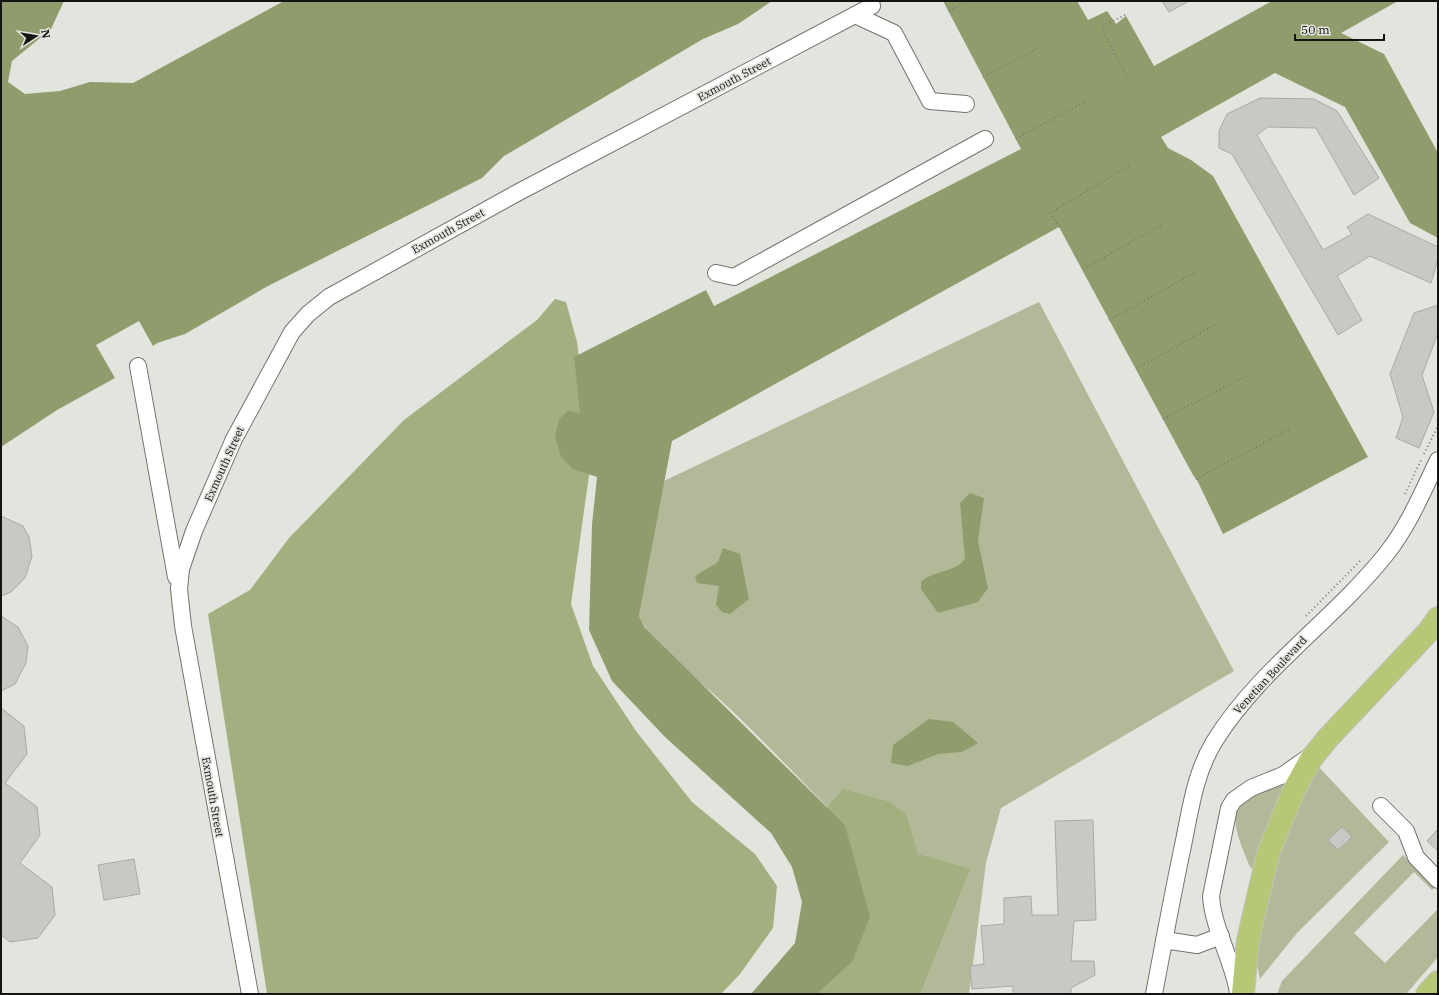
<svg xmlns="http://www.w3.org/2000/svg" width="1439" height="995" viewBox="0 0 1439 995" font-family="'IBM Plex Serif',serif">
	<rect width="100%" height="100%" fill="#e2e4de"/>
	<g fill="#b1b999">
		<path d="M 1039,302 L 1234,671 L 1001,808 L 986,863 L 969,994 L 817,994 L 852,962 L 845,825 C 802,782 761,737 716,696 C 688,671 655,650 639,616 L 664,481 Z"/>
		<polygon points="1317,765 1389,842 1297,933 1260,979 1255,955 1282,839"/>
		<path d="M 1286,782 L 1287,784 L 1254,869 L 1252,869 L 1249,865 C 1242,845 1223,812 1248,798 C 1260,791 1273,787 1286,782 Z"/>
		<polygon points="1403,855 1436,887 1432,890 1414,872 1354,933 1385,963 1438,909 1438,957 1406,994 1277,994 1282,981"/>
	</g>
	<g fill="#a3af7e">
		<polygon points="555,299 566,302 577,342 592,454 571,604 593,666 636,731 692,802 755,854 777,886 773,928 740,974 721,994 267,994 208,614 250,590 289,538 404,420 537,320"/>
		<polygon points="843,789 890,802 906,814 918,854 970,869 920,994 817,994 852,962 845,825 827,808"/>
	</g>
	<g fill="#919c6c">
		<polygon points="1,1 64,1 51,29 12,61 8,82 25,94 60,91 90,82 133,83 284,1 772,1 738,24 703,39 504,156 482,178 268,286 185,334 157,343 153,346 139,321 96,345 115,378 57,410 1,447"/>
		<polygon points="943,1 1077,1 1088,20 1107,11 1116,24 1126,16 1154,66 1272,1 1398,1 1341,33 1384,54 1438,153 1438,238 1410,223 1345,107 1275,73 1161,137 1168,148 1191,160 1213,176 1368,457 1223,534 1197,480 1193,475 1059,227 672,441 639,616 645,628 845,825 870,917 852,962 817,994 751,994 795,943 802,902 792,867 771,833 665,737 612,681 589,630 592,525 597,477 573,469 561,457 555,436 559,419 568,411 580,413 574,357 706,290 714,306 1021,149"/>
		<path d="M 970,493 L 984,498 L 978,541 L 988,588 L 978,602 L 938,613 L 921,589 L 921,582 C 934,570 956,572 965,559 L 960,503 Z"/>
		<polygon points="723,548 740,554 749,599 730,614 722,612 716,605 719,586 697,583 695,576 718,562"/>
		<polygon points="929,719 953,722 978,743 962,752 938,754 908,766 891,763 893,745"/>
	</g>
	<g fill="#c8c9c4" stroke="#a8aaa4">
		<polygon points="1162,1 1189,1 1169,12"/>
		<polygon points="1260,98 1314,99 1337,111 1379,178 1354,195 1316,128 1268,127 1257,135 1323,250 1352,234 1347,227 1368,214 1438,247 1438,259 1431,283 1370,256 1337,276 1362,320 1338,335 1232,154 1219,148 1219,131 1227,114"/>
		<polygon points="1438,305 1438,333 1422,375 1434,412 1419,448 1396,438 1403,417 1390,374 1414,313"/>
		<polygon points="1,516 23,526 29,537 32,556 25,578 11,592 1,596"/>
		<polygon points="1,616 18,627 28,646 26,663 15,684 1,691"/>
		<polygon points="1,708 24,726 27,754 5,783 37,807 40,835 20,863 52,887 55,915 38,938 10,942 1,935"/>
		<polygon points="1093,820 1096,920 1074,921 1071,961 1094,961 1095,975 1071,988 1071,994 1013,994 1013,986 972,989 970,966 984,964 981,926 1004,924 1004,898 1031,896 1032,915 1058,915 1055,821"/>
		<polygon points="1342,827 1352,837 1338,850 1328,840"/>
		<polygon points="1438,829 1438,851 1427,841"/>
		<polygon points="134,859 140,894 104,900 98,865"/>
	</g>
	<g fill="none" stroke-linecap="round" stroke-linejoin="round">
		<g stroke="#72736e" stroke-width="18">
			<g id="minor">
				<polyline points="855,15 894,33 930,101 966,104"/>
				<polyline points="716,273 734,277 985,139"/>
				<polyline points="138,366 176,577"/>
				<polyline points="1381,806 1406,831 1416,857 1438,880"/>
				<polyline points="1164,940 1197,945 1221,936"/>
				<path d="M 1238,993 C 1233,960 1213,929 1211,896 L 1229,808 L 1234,800 L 1251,788 L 1283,775 L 1310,756"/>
				<polyline points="250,994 183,626 179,589 181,569 194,531 234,439 292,332 308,314 329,297 517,193 872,6"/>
				<path d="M 1154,994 C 1163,946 1172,898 1182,850 C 1190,813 1194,775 1214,742 C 1259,669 1334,620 1387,553 C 1409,525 1423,491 1438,460"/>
			</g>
		</g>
		<g stroke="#c2c2c1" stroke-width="24">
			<g id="highway">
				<polyline points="1243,994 1248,940 1261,884 1269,851 1294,790 1311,759 1328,738 1429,631 1438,618"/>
				<polyline points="1427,994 1438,982"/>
			</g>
		</g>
		<g stroke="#797a76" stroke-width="2" stroke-dasharray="1 3" stroke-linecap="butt">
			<polyline points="949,11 968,1"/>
			<polyline points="1125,15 1101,27 1128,79"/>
			<polyline points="983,77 1040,47"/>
			<polyline points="1016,139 1084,102"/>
			<polyline points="1059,227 1050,213 1130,165"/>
			<polyline points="1083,269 1162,225"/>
			<polyline points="1109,320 1194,273"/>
			<polyline points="1137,368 1219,323"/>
			<polyline points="1163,419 1248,375"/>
			<polyline points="1424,454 1438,426"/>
			<polyline points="1196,479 1290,429"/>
			<polyline points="1405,494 1421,460"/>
			<polyline points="1306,616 1360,561"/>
		</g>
		<use href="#minor" stroke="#fff" stroke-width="16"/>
		<use href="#highway" stroke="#b6c776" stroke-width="22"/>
	</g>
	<g text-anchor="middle" stroke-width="3.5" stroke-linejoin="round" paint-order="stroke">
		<g font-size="11" fill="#131311" stroke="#e2e4de">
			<text transform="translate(734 79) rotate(-28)" y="4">Exmouth Street</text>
			<text transform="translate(448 231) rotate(-29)" y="4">Exmouth Street</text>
			<text transform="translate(224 464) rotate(-66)" y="4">Exmouth Street</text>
			<text transform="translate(1270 675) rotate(-47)" y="4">Venetian Boulevard</text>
			<text transform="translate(213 797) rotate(80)" y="4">Exmouth Street</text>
		</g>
	</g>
	<rect width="1439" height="995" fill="none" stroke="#131311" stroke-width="4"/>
	<g transform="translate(36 36) rotate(78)" stroke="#e2e4de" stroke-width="3" paint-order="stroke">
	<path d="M0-3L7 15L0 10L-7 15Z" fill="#131311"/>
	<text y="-6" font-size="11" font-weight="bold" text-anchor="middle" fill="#131311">N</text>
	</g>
	<path d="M1295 34v6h89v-6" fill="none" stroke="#131311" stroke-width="2"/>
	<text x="1301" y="34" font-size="12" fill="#131311" stroke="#e2e4de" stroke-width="3" paint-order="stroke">50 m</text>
</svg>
